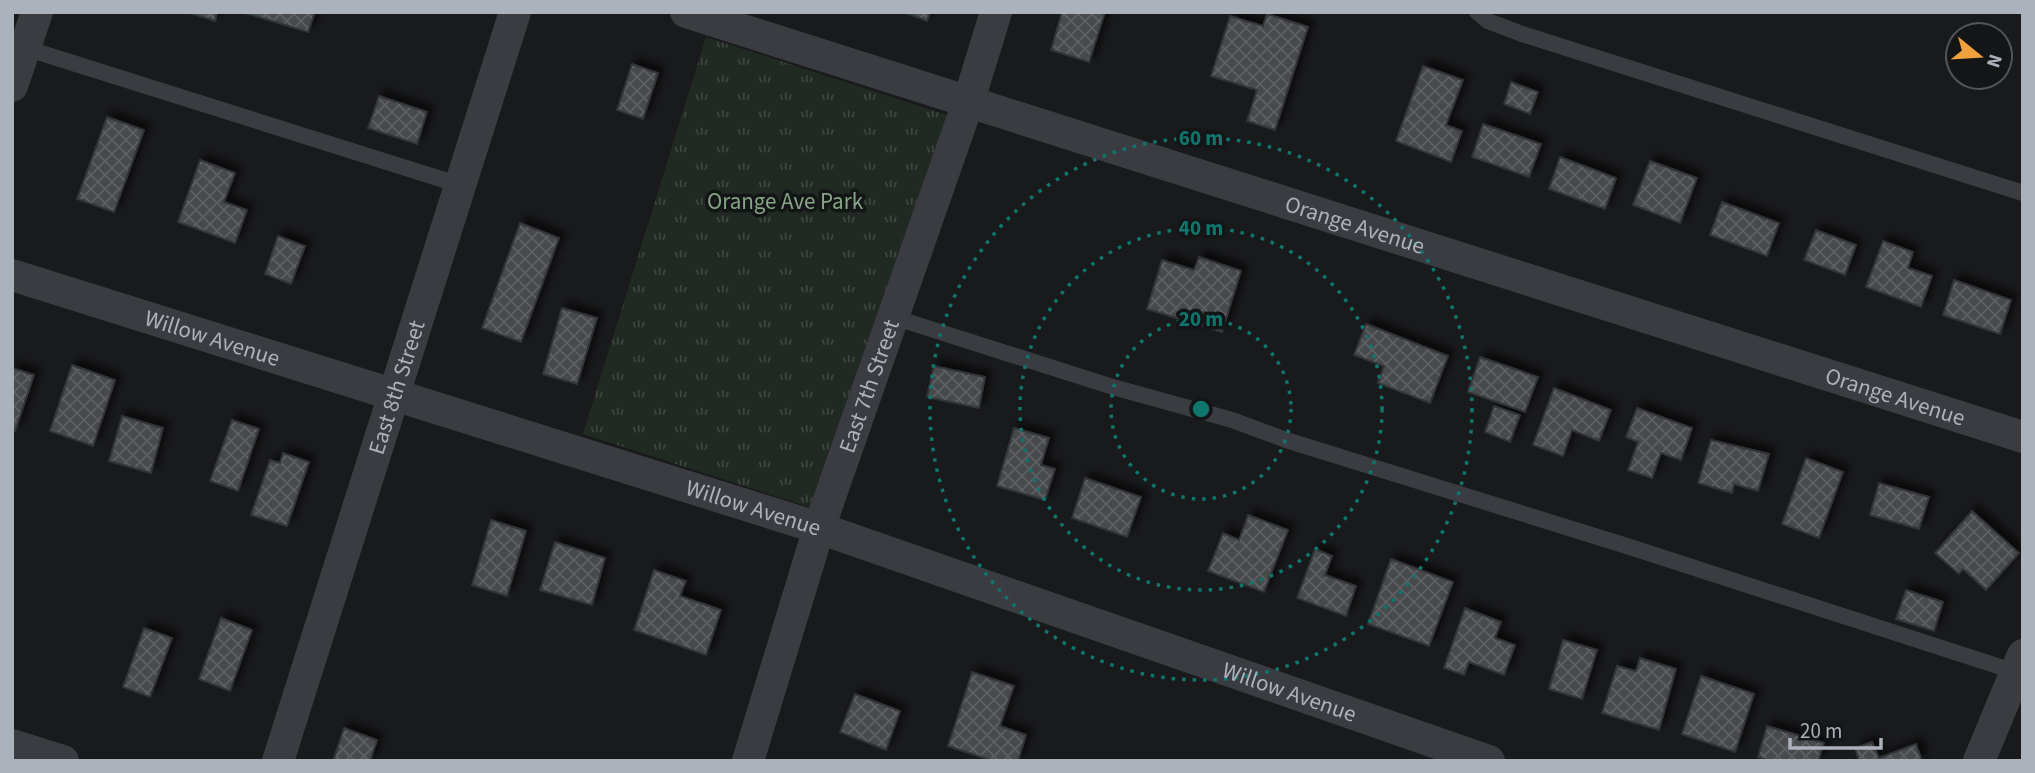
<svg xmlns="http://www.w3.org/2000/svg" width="2035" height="773" viewBox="0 0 2035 773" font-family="'Source Sans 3',sans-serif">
	<defs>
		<pattern id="grass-tufts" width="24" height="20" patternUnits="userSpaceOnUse" patternTransform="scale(1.75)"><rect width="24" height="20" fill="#212a22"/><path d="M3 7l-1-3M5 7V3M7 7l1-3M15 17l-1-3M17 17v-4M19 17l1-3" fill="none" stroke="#3f4640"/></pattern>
		<pattern id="building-cross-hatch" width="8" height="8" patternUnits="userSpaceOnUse" patternTransform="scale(1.75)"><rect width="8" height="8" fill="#46484c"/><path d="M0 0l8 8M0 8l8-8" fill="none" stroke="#5e6064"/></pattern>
		<filter id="shadow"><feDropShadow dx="6" dy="-6" stdDeviation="3.5" flood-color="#0009"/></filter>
	</defs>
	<rect width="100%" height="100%" fill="#191a1c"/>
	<polygon fill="url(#grass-tufts)" points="706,37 947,115 809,507 583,434"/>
	<g fill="url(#building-cross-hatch)" stroke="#333438" stroke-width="2" filter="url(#shadow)">
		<polygon points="187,12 217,12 215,21"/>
		<polygon points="242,12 315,12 308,32"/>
		<polygon points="904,12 930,12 927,21"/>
		<polygon points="1062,12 1105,12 1089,62 1051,50"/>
		<polygon points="1267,14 1308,27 1275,130 1247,121 1257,90 1211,76 1230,16 1263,26"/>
		<polygon points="632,64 658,73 643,119 617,110"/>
		<polygon points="1423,66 1463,80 1446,125 1462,131 1451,162 1396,141"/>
		<polygon points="1511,82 1538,92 1530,114 1504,104"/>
		<polygon points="379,96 427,112 417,144 368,128"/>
		<polygon points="107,117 144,130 114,212 77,199"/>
		<polygon points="1483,124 1541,144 1529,177 1472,157"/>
		<polygon points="1560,157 1616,178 1605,209 1549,189"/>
		<polygon points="200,160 235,173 224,202 247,210 235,243 178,222"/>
		<polygon points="1650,161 1697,178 1680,223 1633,205"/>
		<polygon points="1722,202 1779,223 1767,256 1710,235"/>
		<polygon points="520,223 559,238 521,342 482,328"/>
		<polygon points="1816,230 1856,245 1845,275 1804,260"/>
		<polygon points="278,236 305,246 291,284 265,274"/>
		<polygon points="1883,241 1913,252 1908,268 1932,276 1921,307 1866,287"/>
		<polygon points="1199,257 1241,271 1222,332 1147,309 1162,260 1194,270"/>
		<polygon points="1954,280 2011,300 2000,334 1943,315"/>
		<polygon points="562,308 597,318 577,384 543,374"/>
		<polygon points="1366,324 1448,356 1430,403 1378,383 1384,366 1354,355"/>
		<polygon points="1480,357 1538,377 1525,412 1468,392"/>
		<polygon points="72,365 115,380 93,446 50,431"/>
		<polygon points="934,366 985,377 979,408 927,397"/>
		<polygon points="12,368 34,375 15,431 12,430"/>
		<polygon points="1554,388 1611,410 1599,441 1572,430 1563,456 1533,445"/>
		<polygon points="1494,406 1520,415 1510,442 1485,432"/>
		<polygon points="1637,408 1692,428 1681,460 1661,453 1652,478 1628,470 1638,442 1626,437"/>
		<polygon points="122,416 163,428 151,473 109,461"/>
		<polygon points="232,420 259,429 238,491 210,481"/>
		<polygon points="1014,428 1049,438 1041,465 1055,469 1045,500 997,486"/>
		<polygon points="1711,440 1769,454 1758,491 1734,484 1732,493 1698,483"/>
		<polygon points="283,453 309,462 287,526 251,515 270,460 280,463"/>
		<polygon points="1806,458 1843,472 1819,538 1782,524"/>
		<polygon points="1085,478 1141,497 1127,537 1072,518"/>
		<polygon points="1879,483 1929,497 1919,529 1870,515"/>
		<polygon points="1972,511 2019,553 1986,590 1963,569 1959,574 1935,553"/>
		<polygon points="1248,515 1288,530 1264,592 1208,571 1223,533 1239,540"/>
		<polygon points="491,520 526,531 507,596 472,585"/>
		<polygon points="555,542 605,558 592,605 540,590"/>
		<polygon points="1315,549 1332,556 1325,575 1356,586 1346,616 1297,598"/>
		<polygon points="1391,559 1453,582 1429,646 1368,624"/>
		<polygon points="654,570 686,581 680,596 721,610 706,655 634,630"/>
		<polygon points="1906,590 1943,602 1934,631 1896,619"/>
		<polygon points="1465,608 1501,622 1495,638 1515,645 1504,675 1469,662 1464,675 1444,668"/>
		<polygon points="221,618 252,630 230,691 199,679"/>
		<polygon points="144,628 172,638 150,697 123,687"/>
		<polygon points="1563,640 1597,650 1582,699 1549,689"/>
		<polygon points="1640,658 1676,669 1659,730 1602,713 1617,666 1636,671"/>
		<polygon points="972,672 1014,686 1000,726 1026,735 1018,761 993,761 948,746"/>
		<polygon points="1701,676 1754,694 1735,752 1682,734"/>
		<polygon points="855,694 900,711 886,750 840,732"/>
		<polygon points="1767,726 1824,743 1818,761 1771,761 1758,757"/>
		<polygon points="344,728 377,740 370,761 333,761"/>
		<polygon points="1872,742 1879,758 1916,744 1922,761 1859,761 1855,748"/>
	</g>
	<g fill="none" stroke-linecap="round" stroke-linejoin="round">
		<g stroke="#3a3c41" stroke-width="16">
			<polyline points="1477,12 1488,21 1522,34 2023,193"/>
			<polyline points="22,47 460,185"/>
			<polyline points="893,317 1113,387 1232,420 1286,440 1630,547 2016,672"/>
		</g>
		<g stroke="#3a3c41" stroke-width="32">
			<path id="s1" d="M 686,12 L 2023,437"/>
			<polyline points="12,86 37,12"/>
			<path id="s2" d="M 12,275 L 819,528 L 1489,761"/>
			<polyline points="12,745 63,761"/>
			<path id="s3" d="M 278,761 L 515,12"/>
			<path id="s4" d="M 748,761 L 819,528 L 969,100 L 996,12"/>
			<polyline points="1979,761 2023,655"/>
		</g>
	</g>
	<g fill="none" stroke="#0f766e" stroke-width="3.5" stroke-dasharray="3.5 7">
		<circle cx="1201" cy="409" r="90"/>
		<circle cx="1201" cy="409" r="181"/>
		<circle cx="1201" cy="409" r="271"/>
	</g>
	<g text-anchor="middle" stroke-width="7" stroke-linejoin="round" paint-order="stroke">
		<g font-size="23" fill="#85a584" stroke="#141517">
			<text x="785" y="209">Orange Ave Park</text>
		</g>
		<g font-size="23" fill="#acb2bb" stroke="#141517">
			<text dy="8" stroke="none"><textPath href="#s1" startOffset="702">Orange Avenue</textPath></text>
			<text dy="8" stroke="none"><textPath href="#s2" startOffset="210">Willow Avenue</textPath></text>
			<text dy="8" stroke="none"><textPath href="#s4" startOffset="394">East 7th Street</textPath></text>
			<text dy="8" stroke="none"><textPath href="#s3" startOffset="392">East 8th Street</textPath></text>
			<text dy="8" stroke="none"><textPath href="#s1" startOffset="1269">Orange Avenue</textPath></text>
			<text dy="8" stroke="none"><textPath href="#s2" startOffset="777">Willow Avenue</textPath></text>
			<text dy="8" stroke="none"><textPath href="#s2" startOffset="1344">Willow Avenue</textPath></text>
		</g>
	</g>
	<circle cx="1201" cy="409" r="10" fill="#0f766e" stroke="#141517" stroke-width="3.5"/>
	<g font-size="21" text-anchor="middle" font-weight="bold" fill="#0f766e" stroke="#141517" stroke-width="7" stroke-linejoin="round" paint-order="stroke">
		<text x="1201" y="145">60 m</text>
		<text x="1201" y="235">40 m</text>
		<text x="1201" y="326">20 m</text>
	</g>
	<rect width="2035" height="773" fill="none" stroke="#acb2bb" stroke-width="28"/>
	<g transform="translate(1979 56) rotate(108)"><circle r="33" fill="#141517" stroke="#515459" stroke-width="2"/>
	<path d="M0-5L12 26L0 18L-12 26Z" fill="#efa13e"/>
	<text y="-10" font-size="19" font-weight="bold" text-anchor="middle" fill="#acb2bb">N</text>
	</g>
	<path d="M1790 738v10h91v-10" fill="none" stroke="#acb2bb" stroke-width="3.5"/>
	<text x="1800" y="738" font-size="21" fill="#acb2bb" stroke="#141517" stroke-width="5" paint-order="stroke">20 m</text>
</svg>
